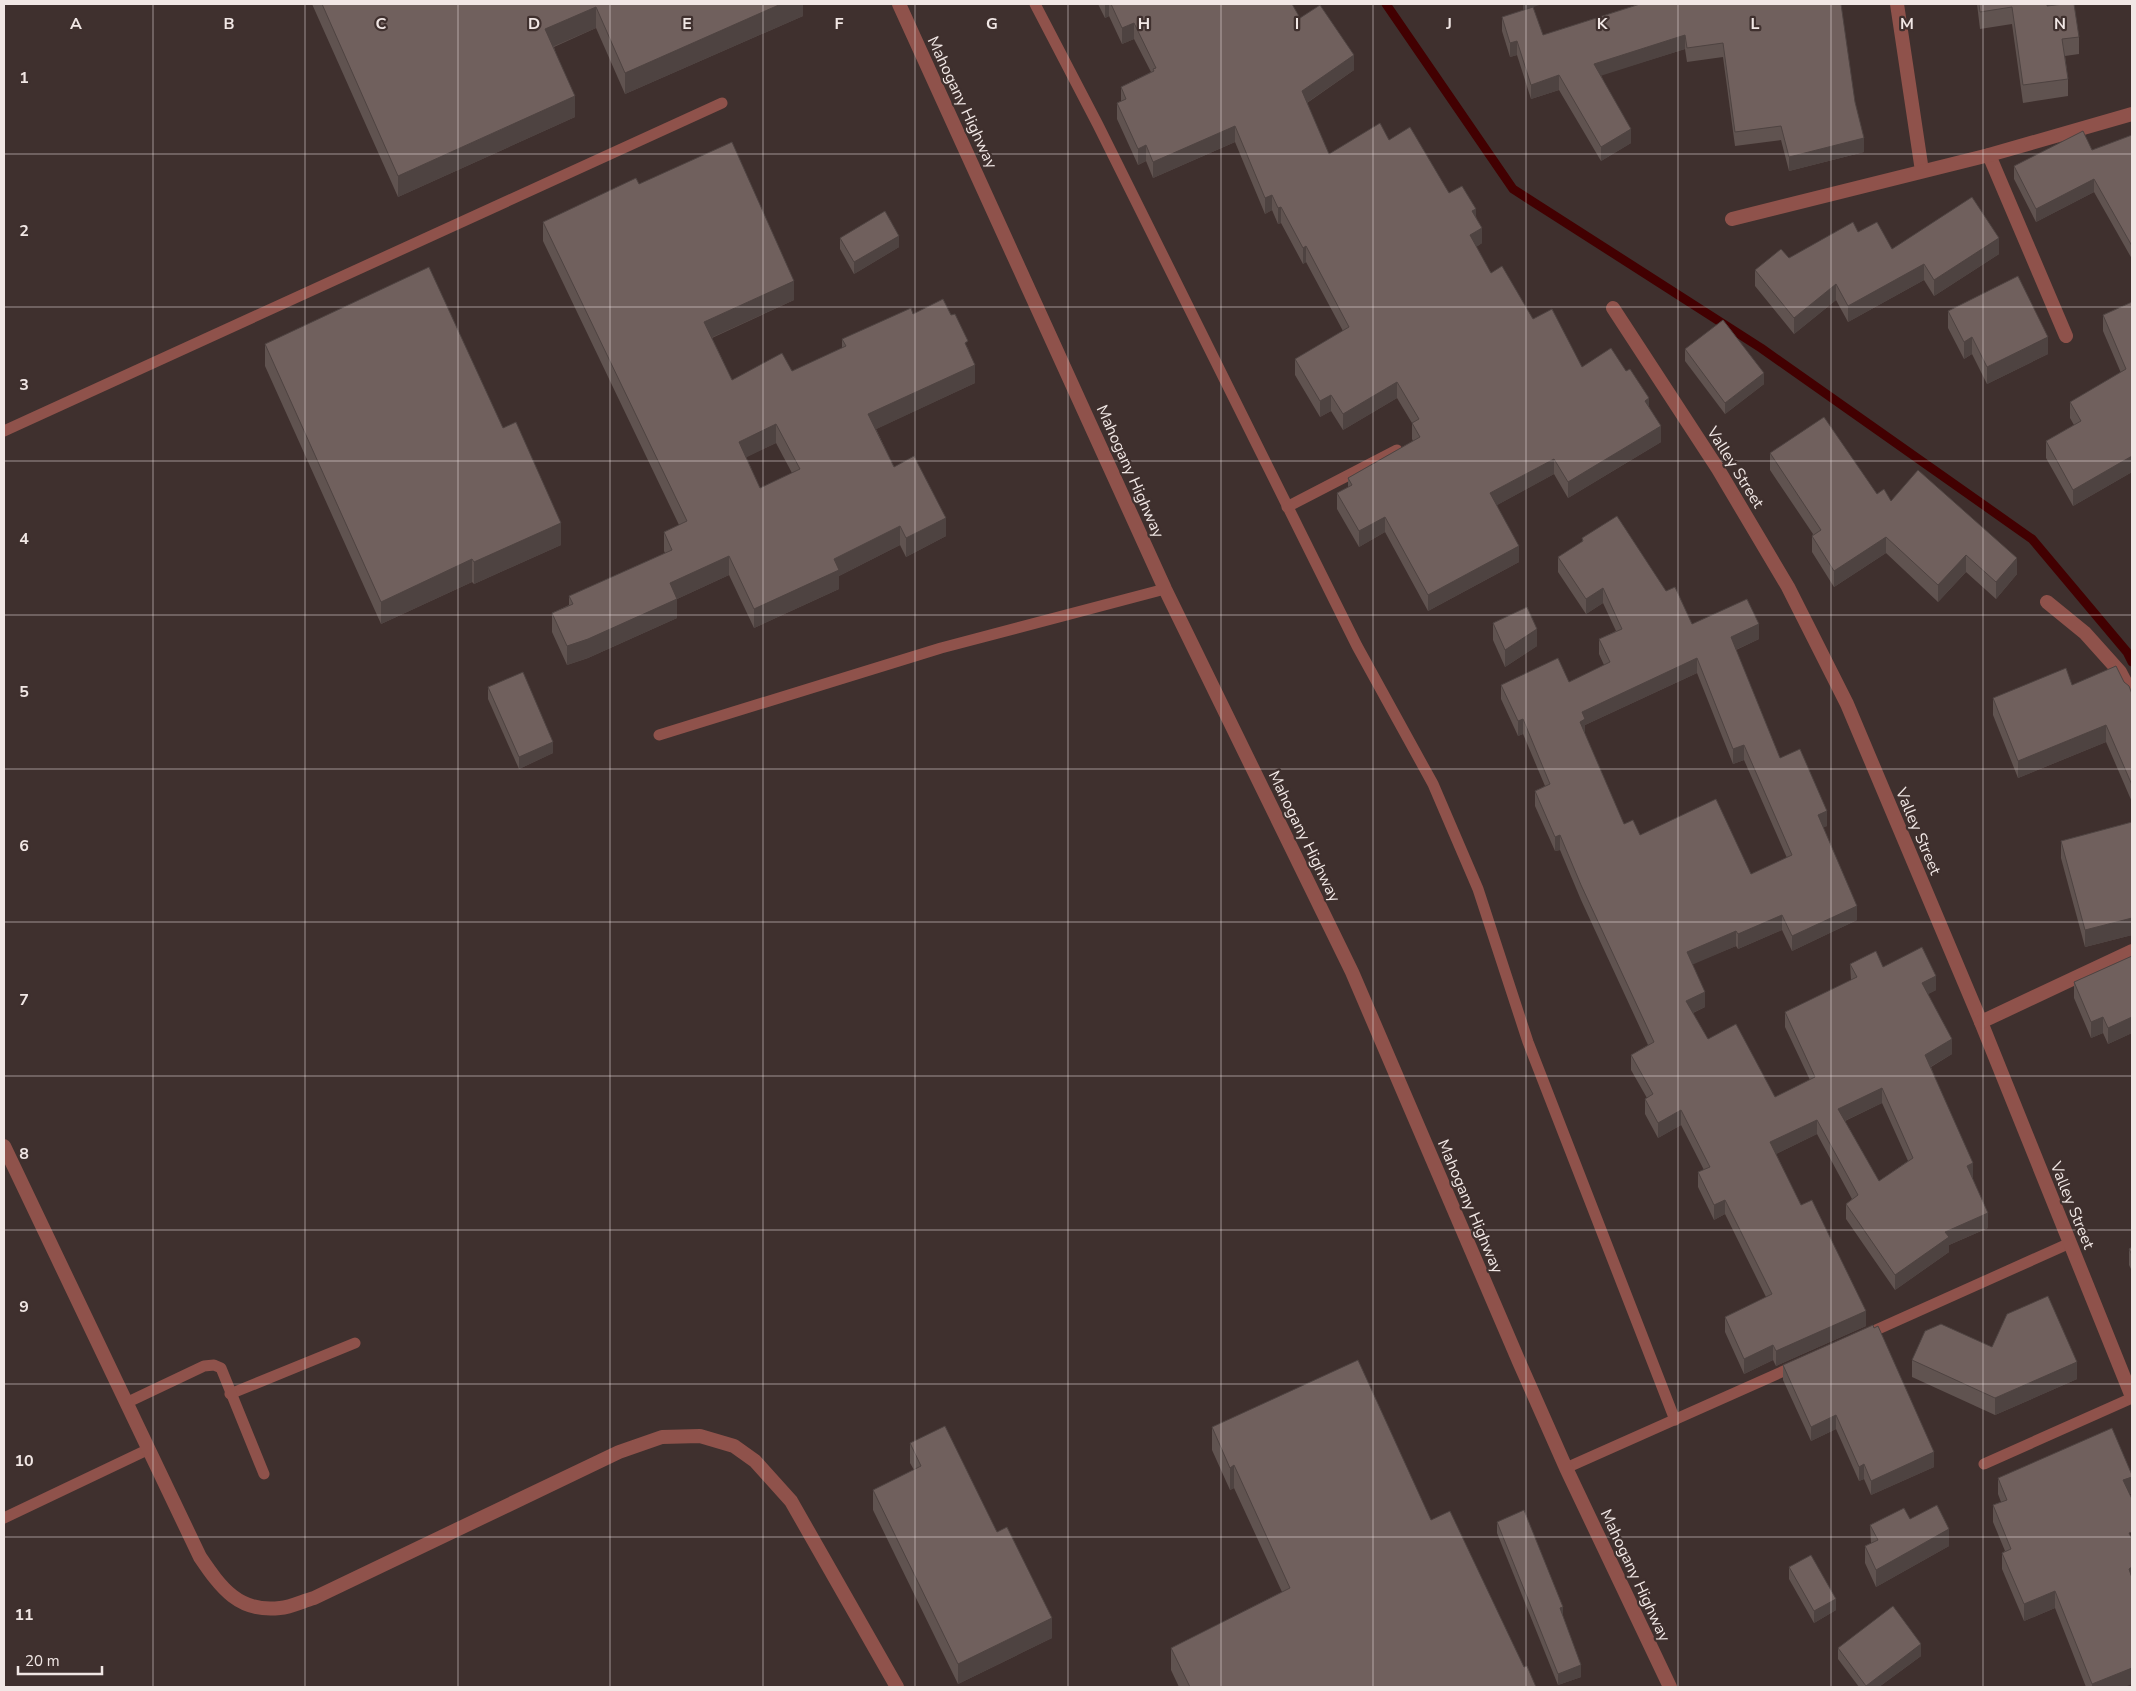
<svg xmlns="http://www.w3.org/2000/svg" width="2136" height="1691" viewBox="0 0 2136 1691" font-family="'Nunito Sans',sans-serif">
	<rect width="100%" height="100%" fill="#3f302e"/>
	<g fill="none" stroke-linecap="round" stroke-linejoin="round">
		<polyline stroke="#420001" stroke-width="9" points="1386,4 1513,189 1761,348 2032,539 2127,652 2132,662"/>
		<g stroke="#8f524b" stroke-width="11">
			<polyline points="1035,4 1098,125 1357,646 1433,784 1478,889 1528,1042 1675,1420"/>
			<polyline points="4,431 722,103"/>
			<polyline points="1287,507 1397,450"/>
			<polyline points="659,735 941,648 1165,589"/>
			<polyline points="1867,1334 2070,1243"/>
			<polyline points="230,1394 355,1343"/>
			<polyline points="126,1403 204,1366 214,1365 221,1368 264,1474"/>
			<polyline points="1984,1464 2132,1398"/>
			<polyline points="1566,1468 1795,1366"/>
			<polyline points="4,1518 149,1449"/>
		</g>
		<g stroke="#8f524b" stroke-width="14">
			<polyline points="899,4 1165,589 1352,972 1520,1364 1566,1468 1670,1687"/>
			<polyline points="1897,4 1922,171"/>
			<polyline points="1989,155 2066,336"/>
			<polyline points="1732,219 1989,155 2132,114"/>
			<polyline points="1613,308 1718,469 1788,587 1847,704 1981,1022 2132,1397"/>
			<polyline points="2047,602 2085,633 2120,672 2132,695"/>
			<polyline points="1981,1022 2132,951"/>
			<path d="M 4,1146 L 200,1557 C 221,1588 239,1613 280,1608 C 291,1607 303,1601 314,1598 L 619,1452 L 662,1437 L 700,1436 L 734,1446 L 755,1461 L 791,1501 L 897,1687"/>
		</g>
	</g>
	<g fill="#605350" fill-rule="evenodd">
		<polygon points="312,4 803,4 803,16 625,94 596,28 554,47 575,117 398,197"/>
		<polygon points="1098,4 1292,4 1300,18 1354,70 1307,103 1329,154 1389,140 1476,216 1482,243 1476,247 1491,273 1533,319 1582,367 1649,407 1661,442 1568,498 1554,474 1497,505 1519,562 1428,611 1385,532 1359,547 1337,509 1337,493 1348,487 1348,478 1413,441 1412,439 1412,423 1397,398 1343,430 1331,411 1320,417 1295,375 1295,359 1343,331 1306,262 1303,264 1281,223 1278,224 1272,210 1265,214 1235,142 1153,178 1146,161 1138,165 1117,119 1117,103 1121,101 1121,87 1151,72 1134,39 1122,44 1109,16 1105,18"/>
		<polygon points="1640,4 1855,102 1864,152 1789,171 1781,140 1735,146 1723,57 1687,62 1685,49 1601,75 1631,143 1601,161 1559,90 1531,99 1517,55 1510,57 1502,31 1502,17 1543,35"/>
		<polygon points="1977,4 2047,4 2047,6 2079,37 2079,54 2065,56 2068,79 2068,96 2023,103 2012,24 1980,29"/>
		<polygon points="2132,135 2132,259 2094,192 2036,222 2014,179 2014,166 2092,150"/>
		<path d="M 639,184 L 794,300 L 712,338 L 732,380 L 792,371 L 842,348 L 842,339 L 913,314 L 968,348 L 975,383 L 876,429 L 894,467 L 946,536 L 906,557 L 900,545 L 839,576 L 839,589 L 754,628 L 729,575 L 677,599 L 677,618 L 588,658 L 567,665 L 552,632 L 552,613 L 569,605 L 569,596 L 665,553 L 664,551 L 664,532 L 679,525 L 543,241 L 543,222 ZM 776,443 L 792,473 L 760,488 L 746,457 Z"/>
		<polygon points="1858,232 1892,249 1999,254 1934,296 1924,280 1848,322 1836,300 1794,334 1755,286 1755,270"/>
		<polygon points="840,238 899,247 854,274 840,249"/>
		<polygon points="2132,302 2132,472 2073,506 2046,458 2046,441 2074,425 2070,418 2070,402 2121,373 2103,331 2103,315"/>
		<polygon points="1948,311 2048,354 1987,384 1972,354 1964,359 1948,328"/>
		<polygon points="265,344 503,428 561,545 474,584 472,582 381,624 265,366"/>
		<polygon points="1685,349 1764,384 1725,414 1685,361"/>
		<polygon points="1770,453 1877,494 1891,501 2017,574 1996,599 1966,572 1938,602 1886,553 1834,587 1812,552 1812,536 1813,534 1770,470"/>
		<path d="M 1582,538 L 1666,591 L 1692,624 L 1759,639 L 1736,650 L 1780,758 L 1827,826 L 1823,827 L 1857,920 L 1792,951 L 1782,930 L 1738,949 L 1736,946 L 1692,964 L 1705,1007 L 1693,1013 L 1708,1039 L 1775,1097 L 1810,1080 L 1785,1027 L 1785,1012 L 1851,980 L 1850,964 L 1883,967 L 1936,990 L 1928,994 L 1952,1054 L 1931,1067 L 1973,1178 L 1972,1178 L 1988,1228 L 1949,1245 L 1949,1252 L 1895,1290 L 1846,1219 L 1846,1204 L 1852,1199 L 1817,1134 L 1776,1154 L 1801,1205 L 1866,1326 L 1776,1366 L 1773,1360 L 1744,1374 L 1725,1332 L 1725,1317 L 1766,1297 L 1725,1214 L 1714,1220 L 1698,1187 L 1698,1172 L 1704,1170 L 1681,1125 L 1658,1138 L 1645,1114 L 1645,1099 L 1647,1098 L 1631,1070 L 1631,1055 L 1648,1045 L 1581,900 L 1560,850 L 1555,851 L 1535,806 L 1535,791 L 1545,786 L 1523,734 L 1518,736 L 1501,699 L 1501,685 L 1569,682 L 1604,665 L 1599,654 L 1599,639 L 1616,631 L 1603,603 L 1586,614 L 1558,572 L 1558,557 L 1582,542 ZM 1697,673 L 1733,764 L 1744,760 L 1787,858 L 1751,874 L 1640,835 L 1624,824 L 1585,734 L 1585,725 ZM 1882,1103 L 1908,1161 L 1879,1181 L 1845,1121 Z"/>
		<polygon points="1493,623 1537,646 1505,667 1493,640"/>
		<polygon points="2124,682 2132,694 2132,802 2106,742 2018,778 1993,715 1993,698 2072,685"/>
		<polygon points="488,687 553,753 519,769 488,699"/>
		<polygon points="2132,822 2132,935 2085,947 2061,858 2061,841"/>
		<polygon points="2132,956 2132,1033 2108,1044 2103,1033 2091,1038 2074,998 2074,982"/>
		<polygon points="2132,1247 2132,1271 2129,1265 2129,1249"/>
		<polygon points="1992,1347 2077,1379 1995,1415 1912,1377 1912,1360"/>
		<polygon points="1783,1365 1934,1467 1871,1495 1864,1479 1859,1481 1836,1429 1811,1441 1783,1380"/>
		<polygon points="1212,1427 1431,1520 1536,1687 1179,1687 1171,1670 1171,1648 1282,1592 1234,1488 1230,1490 1212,1450"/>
		<polygon points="910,1443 997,1532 1052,1638 958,1684 873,1510 873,1490 914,1470 910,1463"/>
		<polygon points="1998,1478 2132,1493 2130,1494 2125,1687 2086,1687 2055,1608 2024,1621 2002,1569 2002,1553 2005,1551 1993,1522 1993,1505 2001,1502 1998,1494"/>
		<polygon points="1910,1519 1949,1546 1876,1587 1865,1563 1865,1546 1871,1543 1870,1525"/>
		<polygon points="1497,1522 1563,1617 1581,1677 1558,1685 1497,1533"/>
		<polygon points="1789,1567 1836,1610 1814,1623 1789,1579"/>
		<polygon points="1838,1648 1921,1656 1879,1687 1859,1687 1838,1659"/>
	</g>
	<g fill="#4e4341">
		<polygon points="781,4 803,4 803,16 625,94 625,73"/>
		<polygon points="1105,4 1109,4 1109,16 1105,18"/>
		<polygon points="1523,4 1543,4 1523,10"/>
		<polygon points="596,7 596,28 545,50 545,29"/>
		<polygon points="1134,23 1134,39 1122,44 1122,28"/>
		<polygon points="1685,35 1685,49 1594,78 1594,64"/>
		<polygon points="1517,41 1517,55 1510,57 1510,43"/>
		<polygon points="1354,55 1354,70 1302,106 1302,91"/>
		<polygon points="1559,75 1559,90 1531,99 1531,85"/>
		<polygon points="575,96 575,117 398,197 398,176"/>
		<polygon points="1235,126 1235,142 1153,178 1153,162"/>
		<polygon points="1631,129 1631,143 1601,161 1601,147"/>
		<polygon points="1864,138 1864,152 1789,171 1789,157"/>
		<polygon points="1146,145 1146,161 1138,165 1138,149"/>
		<polygon points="2094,179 2094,192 2036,222 2036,209"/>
		<polygon points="1272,195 1272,210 1265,214 1265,198"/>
		<polygon points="1281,207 1281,223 1278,224 1278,208"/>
		<polygon points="1476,209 1476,225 1472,211"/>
		<polygon points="1482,228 1482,243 1470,251 1470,235"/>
		<polygon points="899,236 899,247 854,274 854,262"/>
		<polygon points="1999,238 1999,254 1934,296 1934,280"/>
		<polygon points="1306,246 1306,262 1303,264 1303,248"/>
		<polygon points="1924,264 1924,280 1848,322 1848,306"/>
		<polygon points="794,281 794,300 704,341 704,322"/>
		<polygon points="1836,284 1836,300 1794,334 1794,318"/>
		<polygon points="1972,337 1972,354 1964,359 1964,342"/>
		<polygon points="2048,337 2048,354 1987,384 1987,367"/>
		<polygon points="975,365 975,383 868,433 868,414"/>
		<polygon points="1764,373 1764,384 1725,414 1725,403"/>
		<polygon points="1397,382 1397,398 1343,430 1343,414"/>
		<polygon points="1331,395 1331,411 1320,417 1320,401"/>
		<polygon points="1649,398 1649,413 1645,401"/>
		<polygon points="776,424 776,443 739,461 739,442"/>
		<polygon points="1661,426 1661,442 1568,498 1568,482"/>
		<polygon points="2132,456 2132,472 2073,506 2073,490"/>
		<polygon points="1554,459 1554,474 1490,509 1490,493"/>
		<polygon points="1385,517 1385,532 1359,547 1359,531"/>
		<polygon points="946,518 946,536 906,557 906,538"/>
		<polygon points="561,523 561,545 474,584 474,562"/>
		<polygon points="900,526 900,545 839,576 839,589 754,628 754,609 834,559"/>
		<polygon points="1886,537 1886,553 1834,587 1834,571"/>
		<polygon points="1519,546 1519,562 1428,611 1428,595"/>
		<polygon points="1966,555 1966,572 1938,602 1938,585"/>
		<polygon points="729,556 729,575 677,599 677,618 588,658 567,665 567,646 670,583"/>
		<polygon points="2017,558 2017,574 1996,599 1996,582"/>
		<polygon points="472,559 472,582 381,624 381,602"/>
		<polygon points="1603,588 1603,603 1586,614 1586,599"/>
		<polygon points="1759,624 1759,639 1731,652 1731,637"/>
		<polygon points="1537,629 1537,646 1505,667 1505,650"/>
		<polygon points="1697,658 1697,673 1585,725 1585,734 1580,737 1580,722 1582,712"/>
		<polygon points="1523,719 1523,734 1518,736 1518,721"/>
		<polygon points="2106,725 2106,742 2018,778 2018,761"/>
		<polygon points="553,742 553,753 519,769 519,757"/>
		<polygon points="1744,745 1744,760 1733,764 1733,749"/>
		<polygon points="1827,811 1827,826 1818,830 1818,815"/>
		<polygon points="1560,835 1560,850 1555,851 1555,837"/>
		<polygon points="1857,906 1857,920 1792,951 1792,936"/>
		<polygon points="1782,915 1782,930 1738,949 1738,934"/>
		<polygon points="2132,918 2132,935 2085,947 2085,930"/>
		<polygon points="1736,931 1736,946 1687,967 1687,952"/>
		<polygon points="1936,976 1936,990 1922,997 1922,983"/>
		<polygon points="1705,992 1705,1007 1686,1016 1686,1001"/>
		<polygon points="2103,1017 2103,1033 2091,1038 2091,1022"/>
		<polygon points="2132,1017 2132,1033 2108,1044 2108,1028"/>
		<polygon points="1952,1039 1952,1054 1925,1070 1925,1055"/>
		<polygon points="1882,1088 1882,1103 1838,1124 1838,1109"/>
		<polygon points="1681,1110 1681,1125 1658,1138 1658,1123"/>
		<polygon points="1817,1120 1817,1134 1770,1157 1770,1142"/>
		<polygon points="1973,1163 1973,1178 1967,1181 1967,1166"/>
		<polygon points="1725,1200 1725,1214 1714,1220 1714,1205"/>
		<polygon points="1988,1213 1988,1228 1949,1245 1949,1252 1895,1290 1895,1275 1945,1232"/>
		<polygon points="1866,1311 1866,1326 1776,1366 1776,1351"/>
		<polygon points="1773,1345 1773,1360 1744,1374 1744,1359"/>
		<polygon points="2077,1362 2077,1379 1995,1415 1995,1398"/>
		<polygon points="1836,1415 1836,1429 1811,1441 1811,1427"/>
		<polygon points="1934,1452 1934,1467 1871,1495 1871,1481"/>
		<polygon points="1864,1464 1864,1479 1859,1481 1859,1467"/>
		<polygon points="1234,1465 1234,1488 1230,1490 1230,1468"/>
		<polygon points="2132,1477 2132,1493 2123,1497 2123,1480"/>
		<polygon points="1949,1529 1949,1546 1876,1587 1876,1570"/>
		<polygon points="2132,1567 2132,1584 2129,1569"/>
		<polygon points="2055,1591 2055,1608 2024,1621 2024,1604"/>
		<polygon points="1836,1599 1836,1610 1814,1623 1814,1611"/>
		<polygon points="1563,1607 1563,1619 1560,1608"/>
		<polygon points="1052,1618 1052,1638 958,1684 958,1664"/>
		<polygon points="1921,1644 1921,1656 1879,1687 1866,1687 1866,1686"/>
		<polygon points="1581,1665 1581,1677 1558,1685 1558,1674"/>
		<polygon points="2132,1668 2132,1684 2125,1687 2092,1687 2092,1684"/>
	</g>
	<g fill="#70605d" stroke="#4e4341" fill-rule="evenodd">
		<polygon points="322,4 781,4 625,73 596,7 545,29 575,96 398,176"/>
		<polygon points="1111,4 1292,4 1300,18 1320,5 1354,55 1302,91 1329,154 1380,123 1389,140 1410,127 1449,193 1462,186 1476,209 1472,211 1482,228 1470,235 1491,273 1502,266 1533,319 1552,309 1582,367 1611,348 1626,371 1630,369 1649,398 1645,401 1661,426 1568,482 1554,459 1490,493 1519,546 1428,595 1385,517 1359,531 1337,493 1352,485 1348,478 1420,437 1412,423 1419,419 1397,382 1343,414 1331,395 1320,401 1295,359 1349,327 1306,246 1303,248 1281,207 1278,208 1272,195 1265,198 1235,126 1153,162 1146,145 1138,149 1117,103 1126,99 1121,87 1154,71 1153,69 1156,68 1134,23 1122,28"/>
		<polygon points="1640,4 1841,4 1855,102 1864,138 1789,157 1781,126 1735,132 1723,43 1687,48 1685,35 1594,64 1631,129 1601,147 1559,75 1531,85 1517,41 1510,43 1502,17 1533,7 1543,35"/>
		<polygon points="1979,4 2047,4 2047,6 2064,4 2074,4 2079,37 2062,39 2068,79 2023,85 2012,7 1980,12"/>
		<polygon points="2083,131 2092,150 2132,135 2132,246 2094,179 2036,209 2014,166"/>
		<path d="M 732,142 L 794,281 L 704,322 L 732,380 L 782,353 L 792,371 L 846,346 L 842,339 L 911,308 L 913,314 L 943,299 L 951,315 L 955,314 L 968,341 L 965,343 L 975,365 L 868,414 L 894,467 L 914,456 L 946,518 L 906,538 L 900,526 L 834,559 L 839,570 L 754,609 L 729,556 L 670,583 L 677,599 L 588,639 L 567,646 L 552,613 L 573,604 L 569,596 L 672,550 L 664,532 L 687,521 L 543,222 L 636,178 L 639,184 ZM 776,424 L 800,469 L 760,488 L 739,442 Z"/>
		<polygon points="1972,197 1999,238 1934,280 1924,264 1848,306 1836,284 1794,318 1755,270 1781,249 1789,258 1853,222 1858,232 1877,222 1892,249"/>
		<polygon points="885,211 899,236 854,262 840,238"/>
		<polygon points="429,267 503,428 516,422 561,523 474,562 472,559 381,602 265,344"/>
		<polygon points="2018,276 2048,337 1987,367 1972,337 1964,342 1948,311"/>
		<polygon points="2132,302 2132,456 2073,490 2046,441 2081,421 2070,402 2126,369 2103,315"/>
		<polygon points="1723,320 1764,373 1725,403 1685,349"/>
		<polygon points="1824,417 1877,494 1884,489 1891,501 1918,470 2017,558 1996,582 1966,555 1938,585 1886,537 1834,571 1812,536 1821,530 1770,453"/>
		<path d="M 1617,516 L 1666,591 L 1675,587 L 1692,624 L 1747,599 L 1759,624 L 1731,637 L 1780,758 L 1800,749 L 1827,811 L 1818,815 L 1857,906 L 1792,936 L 1782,915 L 1738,934 L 1736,931 L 1687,952 L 1705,992 L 1686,1001 L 1708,1039 L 1736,1024 L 1775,1097 L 1815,1077 L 1785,1012 L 1857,977 L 1850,964 L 1876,951 L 1883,967 L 1922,947 L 1936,976 L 1922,983 L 1952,1039 L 1925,1055 L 1973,1163 L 1967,1166 L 1988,1213 L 1945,1232 L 1949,1237 L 1895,1275 L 1846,1204 L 1858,1195 L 1817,1120 L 1770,1142 L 1801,1205 L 1812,1200 L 1866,1311 L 1776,1351 L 1773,1345 L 1744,1359 L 1725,1317 L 1772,1294 L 1725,1200 L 1714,1205 L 1698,1172 L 1710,1167 L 1681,1110 L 1658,1123 L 1645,1099 L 1653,1094 L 1631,1055 L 1654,1042 L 1581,885 L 1560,835 L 1555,837 L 1535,791 L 1550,784 L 1523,719 L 1518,721 L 1501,685 L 1558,658 L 1569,682 L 1610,662 L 1599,639 L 1622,629 L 1603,588 L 1586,599 L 1558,557 L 1583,541 L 1582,538 ZM 1697,658 L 1733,749 L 1744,745 L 1792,855 L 1751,874 L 1716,799 L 1640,835 L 1633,820 L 1624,824 L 1580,722 L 1585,719 L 1582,712 ZM 1882,1088 L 1913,1158 L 1879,1181 L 1838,1109 Z"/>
		<polygon points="1527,607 1537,629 1505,650 1493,623"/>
		<polygon points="2116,666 2124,682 2129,686 2132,694 2132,785 2106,725 2018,761 1993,698 2066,668 2072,685"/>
		<polygon points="523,672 553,742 519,757 488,687"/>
		<polygon points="2132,822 2132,918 2085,930 2061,841"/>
		<polygon points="2132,956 2132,1017 2108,1028 2103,1017 2091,1022 2074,982"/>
		<polygon points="2132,1247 2132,1255 2129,1249"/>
		<polygon points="2048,1296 2077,1362 1995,1398 1912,1360 1925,1331 1941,1324 1992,1347 2007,1314"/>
		<polygon points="1873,1325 1874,1328 1878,1326 1934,1452 1871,1481 1864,1464 1859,1467 1836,1415 1811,1427 1783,1365"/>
		<polygon points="1358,1360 1431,1520 1450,1511 1524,1667 1527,1666 1536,1687 1190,1687 1171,1648 1290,1588 1234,1465 1230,1468 1212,1427"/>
		<polygon points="945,1426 997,1532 1007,1527 1052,1618 958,1664 873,1490 921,1466 910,1443"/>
		<polygon points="2112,1428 2132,1475 2132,1477 2123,1480 2132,1499 2132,1532 2129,1533 2132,1539 2132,1567 2129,1569 2132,1578 2132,1668 2092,1684 2055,1591 2024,1604 2002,1553 2011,1549 1993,1505 2007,1500 1998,1478"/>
		<polygon points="1937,1505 1949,1529 1876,1570 1865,1546 1878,1540 1870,1525 1904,1508 1910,1519"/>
		<polygon points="1524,1510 1563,1607 1560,1608 1581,1665 1558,1674 1497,1522"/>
		<polygon points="1811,1555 1836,1599 1814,1611 1789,1567"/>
		<polygon points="1893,1606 1921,1644 1866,1686 1838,1648"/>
	</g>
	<path fill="none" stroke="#f1e7e5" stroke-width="1" stroke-opacity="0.55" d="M 153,4 L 153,1687M 305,4 L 305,1687M 458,4 L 458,1687M 610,4 L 610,1687M 763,4 L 763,1687M 915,4 L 915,1687M 1068,4 L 1068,1687M 1221,4 L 1221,1687M 1373,4 L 1373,1687M 1526,4 L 1526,1687M 1678,4 L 1678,1687M 1831,4 L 1831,1687M 1983,4 L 1983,1687M 4,154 L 2132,154M 4,307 L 2132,307M 4,461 L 2132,461M 4,615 L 2132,615M 4,769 L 2132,769M 4,922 L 2132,922M 4,1076 L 2132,1076M 4,1230 L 2132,1230M 4,1384 L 2132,1384M 4,1537 L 2132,1537"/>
	<g text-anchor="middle" stroke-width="4.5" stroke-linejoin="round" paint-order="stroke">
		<g font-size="16" fill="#f1e7e5" stroke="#3f302e">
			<text transform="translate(963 102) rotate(65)" y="6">Mahogany Highway</text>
			<text transform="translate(1736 467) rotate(58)" y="6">Valley Street</text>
			<text transform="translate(1131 471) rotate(66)" y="6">Mahogany Highway</text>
			<text transform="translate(1919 831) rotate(67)" y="6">Valley Street</text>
			<text transform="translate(1305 836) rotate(64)" y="6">Mahogany Highway</text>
			<text transform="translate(2073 1205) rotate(68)" y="6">Valley Street</text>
			<text transform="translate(1471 1206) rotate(67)" y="6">Mahogany Highway</text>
			<text transform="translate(1636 1575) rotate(65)" y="6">Mahogany Highway</text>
		</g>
	</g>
	<g font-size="16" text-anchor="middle" font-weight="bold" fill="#f1e7e5" stroke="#3f302e" stroke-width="4.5" stroke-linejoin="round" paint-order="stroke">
		<text x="76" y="29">A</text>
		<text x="229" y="29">B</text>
		<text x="381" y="29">C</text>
		<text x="534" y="29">D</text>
		<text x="687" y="29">E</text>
		<text x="839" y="29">F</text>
		<text x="992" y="29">G</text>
		<text x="1144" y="29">H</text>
		<text x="1297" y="29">I</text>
		<text x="1449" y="29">J</text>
		<text x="1602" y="29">K</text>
		<text x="1755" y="29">L</text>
		<text x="1907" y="29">M</text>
		<text x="2060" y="29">N</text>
		<text x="24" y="83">1</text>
		<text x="24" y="236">2</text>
		<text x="24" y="390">3</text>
		<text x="24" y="544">4</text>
		<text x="24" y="697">5</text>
		<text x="24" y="851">6</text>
		<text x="24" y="1005">7</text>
		<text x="24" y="1159">8</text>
		<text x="24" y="1312">9</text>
		<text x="24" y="1466">10</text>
		<text x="24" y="1620">11</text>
	</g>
	<rect width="2136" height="1691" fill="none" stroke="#f1e7e5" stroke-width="10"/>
	<path d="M18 1666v8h84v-8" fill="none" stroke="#f1e7e5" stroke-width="2.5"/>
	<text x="25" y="1666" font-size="15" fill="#f1e7e5" stroke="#3f302e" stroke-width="4" paint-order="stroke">20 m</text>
</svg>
